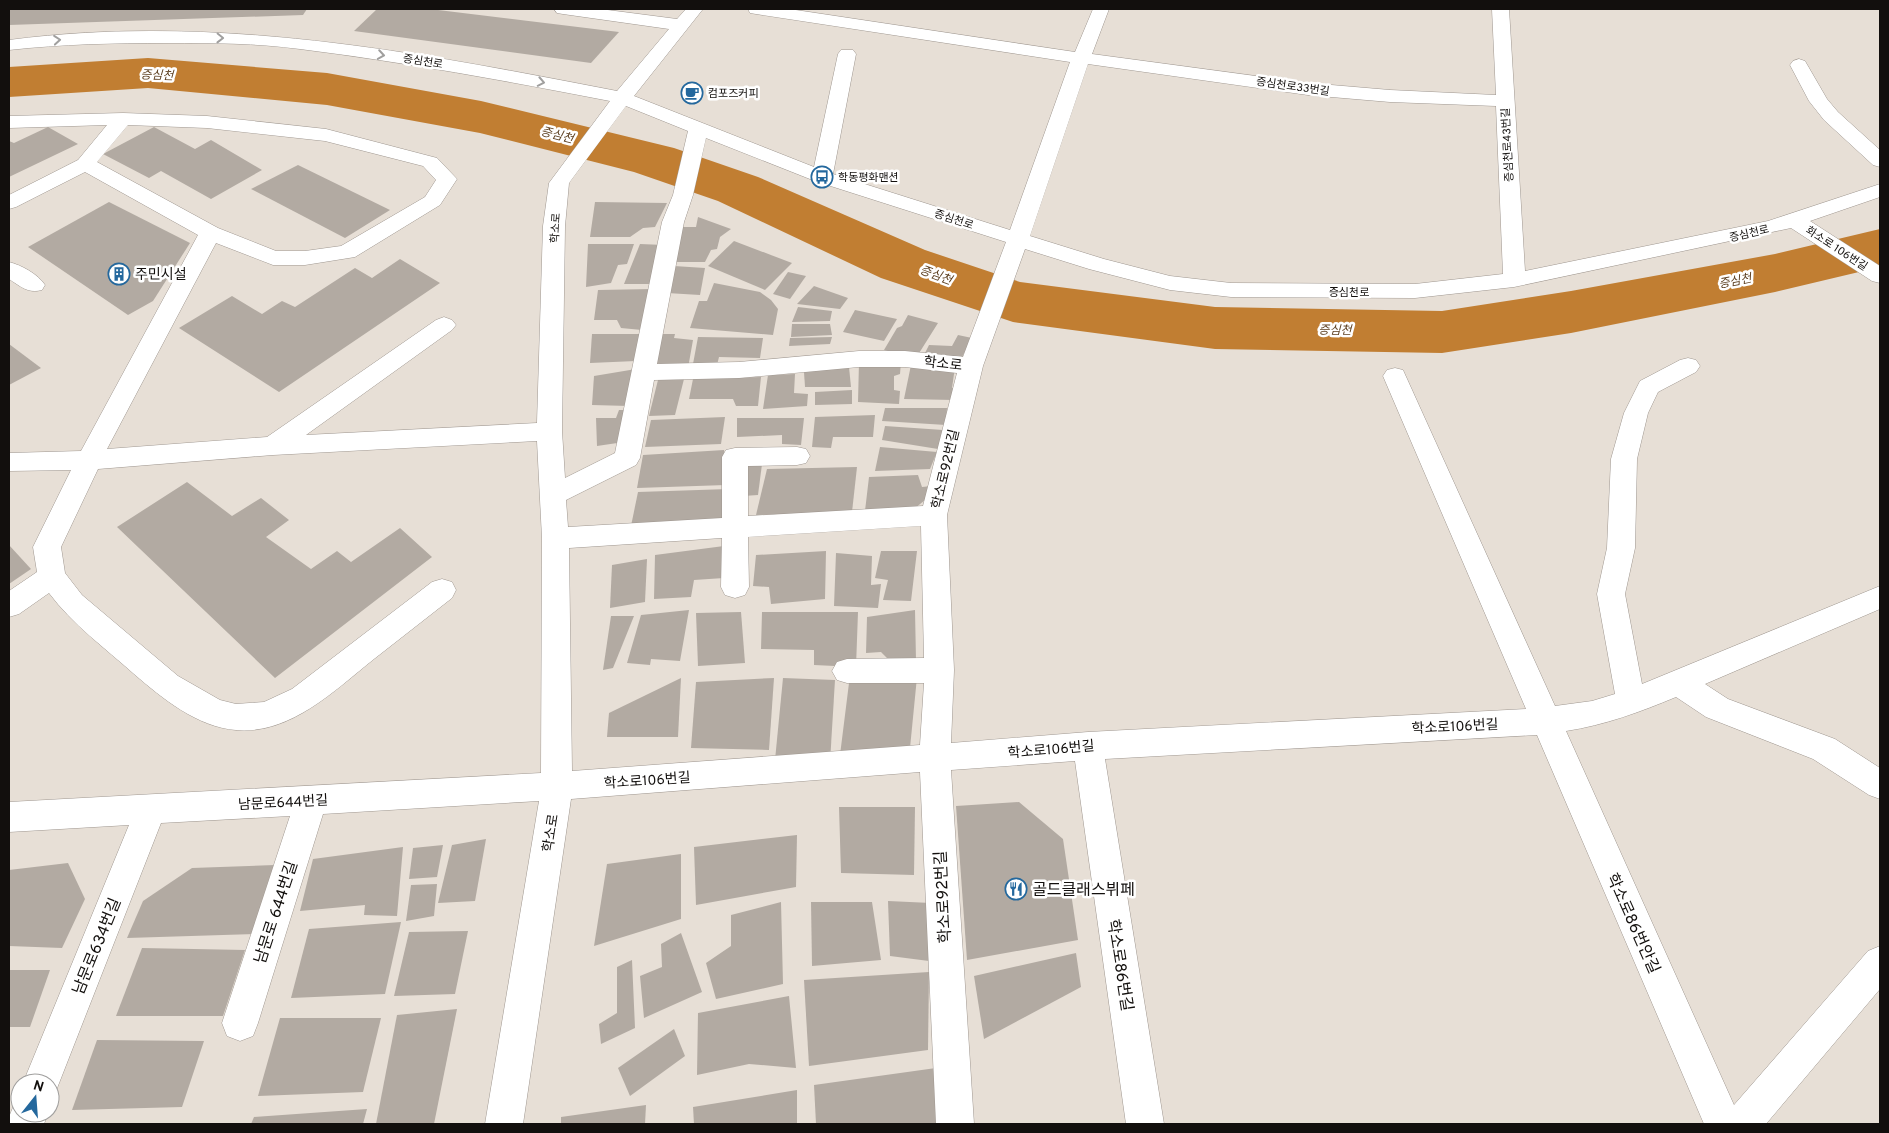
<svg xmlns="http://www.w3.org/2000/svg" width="1889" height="1133" viewBox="0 0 1889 1133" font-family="Overpass,'Noto Sans KR',sans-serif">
	<rect width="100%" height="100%" fill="#e7dfd6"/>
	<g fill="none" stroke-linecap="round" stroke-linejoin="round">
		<polygon fill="#c17e32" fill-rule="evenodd" points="148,58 327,73 481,101 674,148 758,177 925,250 1020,282 1215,307 1442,311 1571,291 1775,254 1880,229 1880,267 1775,292 1571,333 1442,353 1215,349 1013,322 881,278 718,201 634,172 480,133 327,105 148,88 9,97 9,67"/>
	</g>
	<g fill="#b2aaa2">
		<polygon points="9,9 307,9 303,15 9,25"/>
		<polygon points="377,9 430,9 619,32 591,63 354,31"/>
		<polygon points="48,127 78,144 9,177 9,141 14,143"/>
		<polygon points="154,127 195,149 211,140 262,170 211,199 161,171 149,178 103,154"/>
		<polygon points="298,165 390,210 345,238 251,189"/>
		<polygon points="109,202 190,243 153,301 128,315 28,247"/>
		<polygon points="595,202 667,203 655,227 643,228 630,237 590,237"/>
		<polygon points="698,217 731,229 720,237 717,249 711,250 705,262 674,262 681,227 696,227"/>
		<polygon points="734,241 792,263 765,290 708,266"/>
		<polygon points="588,244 634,244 627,264 618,265 611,283 586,287"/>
		<polygon points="640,244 664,245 651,284 624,284"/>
		<polygon points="400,259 440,283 279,392 179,328 232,296 262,314 282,301 295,307 355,268 372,278"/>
		<polygon points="674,266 705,268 700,295 667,293"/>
		<polygon points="788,272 806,276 790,299 773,294"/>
		<polygon points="714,283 760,292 771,300 778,309 773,335 690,328 699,301 707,301"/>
		<polygon points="814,286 848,298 840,309 797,304"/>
		<polygon points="653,289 642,330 621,328 617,320 594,320 598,290"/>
		<polygon points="798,307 832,311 830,321 792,322"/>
		<polygon points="855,310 897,319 884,341 843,332"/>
		<polygon points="908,315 938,323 916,358 884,350 897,328 902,326"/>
		<polygon points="792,324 830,324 832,335 791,337"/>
		<polygon points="592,334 641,334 636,361 590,363"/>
		<polygon points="661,334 675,334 674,338 693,340 688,368 654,363"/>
		<polygon points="958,335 972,338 960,361 924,355 929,345 952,346"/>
		<polygon points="698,337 763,338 760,358 719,357 717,365 693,364"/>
		<polygon points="832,337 830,344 789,346 790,338"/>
		<polygon points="9,344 41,368 9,385"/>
		<polygon points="859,362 901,362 900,374 894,376 894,390 900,391 899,404 858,402"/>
		<polygon points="911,365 955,367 952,388 956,390 954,400 904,399"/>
		<polygon points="849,367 851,387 805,387 804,372"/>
		<polygon points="636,369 629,406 592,405 594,376"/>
		<polygon points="795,374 794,393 808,394 807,406 763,409 768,375"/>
		<polygon points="761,377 758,406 736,406 733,399 689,399 693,379"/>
		<polygon points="684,379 675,415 649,416 658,380"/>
		<polygon points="852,390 852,404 815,405 815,392"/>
		<polygon points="885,408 947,408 946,425 882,421"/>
		<polygon points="619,410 629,410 624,442 597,446 596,418 616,418"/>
		<polygon points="875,415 873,437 833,437 831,448 812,447 815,417"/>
		<polygon points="725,417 721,444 645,447 651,420"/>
		<polygon points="737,418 804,418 801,445 782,444 782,435 737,437"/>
		<polygon points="885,426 943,430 938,449 882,440"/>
		<polygon points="880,447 937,452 930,469 875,471"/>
		<polygon points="724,450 726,485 637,488 643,455"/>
		<polygon points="762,464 758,495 743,496 744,466"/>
		<polygon points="857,467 852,512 756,515 767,469"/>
		<polygon points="918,475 922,487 932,486 931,495 914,509 865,511 869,477"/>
		<polygon points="187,482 232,516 261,498 289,520 266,537 311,569 337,551 351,562 400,528 432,557 275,678 117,527"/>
		<polygon points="729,489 729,521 631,526 638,492"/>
		<polygon points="9,545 31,569 9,584"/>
		<polygon points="724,546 724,578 694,580 691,597 654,599 655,555"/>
		<polygon points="826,551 825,599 771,604 769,587 753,586 756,555"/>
		<polygon points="881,551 917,551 911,601 883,600 888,580 875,578"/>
		<polygon points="836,553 872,556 871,585 881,584 878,608 834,606"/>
		<polygon points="647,559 645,602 610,608 612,565"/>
		<polygon points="689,610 680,661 651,659 650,665 627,663 641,615"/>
		<polygon points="915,610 916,661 891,662 881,652 866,653 867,617"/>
		<polygon points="741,612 745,663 698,666 696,613"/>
		<polygon points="762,612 858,612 856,667 814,665 814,650 761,649"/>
		<polygon points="611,616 634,616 613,668 603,670"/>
		<polygon points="850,675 917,677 909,758 840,755"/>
		<polygon points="681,678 678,737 607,737 609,713"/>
		<polygon points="774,678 769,750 691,748 696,682"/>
		<polygon points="783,678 835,680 830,762 775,760"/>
		<polygon points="1019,802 1063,839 1078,940 967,960 956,806"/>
		<polygon points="839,807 915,807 914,875 841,873"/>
		<polygon points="797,835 796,887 696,905 694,847"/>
		<polygon points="486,839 475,901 438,903 452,845"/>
		<polygon points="443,845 437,877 409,879 413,848"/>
		<polygon points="403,847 397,916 364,915 365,905 300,911 313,859"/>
		<polygon points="681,854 681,919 594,946 607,864"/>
		<polygon points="68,863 85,899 62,948 9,946 9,870"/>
		<polygon points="275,865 255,934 127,938 143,901 192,868"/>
		<polygon points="437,884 434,916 406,921 411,885"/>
		<polygon points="888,901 931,903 929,961 890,956"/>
		<polygon points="781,902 783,984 716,999 706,963 731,946 731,915"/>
		<polygon points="811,902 872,902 881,960 812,966"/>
		<polygon points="401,922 385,994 291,998 309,929"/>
		<polygon points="468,931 455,994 394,996 409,932"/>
		<polygon points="681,933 702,992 644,1018 640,976 662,967 661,944"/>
		<polygon points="142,948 245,950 223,1016 116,1016"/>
		<polygon points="1076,953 1081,987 984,1039 974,976"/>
		<polygon points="632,960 635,1028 601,1044 599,1024 617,1013 617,967"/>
		<polygon points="9,970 50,970 30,1027 9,1027"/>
		<polygon points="929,972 928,1050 809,1066 804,980"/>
		<polygon points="789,996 796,1068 749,1064 697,1075 698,1013"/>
		<polygon points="457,1009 434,1124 376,1124 397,1015"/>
		<polygon points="280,1018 381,1018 363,1092 258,1096"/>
		<polygon points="674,1029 685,1056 630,1096 618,1068"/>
		<polygon points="97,1040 204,1041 182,1107 72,1110"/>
		<polygon points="936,1068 939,1124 816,1124 814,1085"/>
		<polygon points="797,1090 797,1124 694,1124 693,1107"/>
		<polygon points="646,1105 645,1124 561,1124 561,1117"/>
		<polygon points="367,1109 363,1124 251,1124 254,1117"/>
	</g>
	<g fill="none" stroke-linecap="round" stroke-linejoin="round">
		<g stroke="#9f9790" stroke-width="1">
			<g id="minor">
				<path d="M 554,9 L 600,9 L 677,19 L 686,9 L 703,9 L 634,96 L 814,167 L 838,54 L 841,50 L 853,50 L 856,54 L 833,174 L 1010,230 L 1070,62 L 756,14 L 750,13 L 748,9 L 789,9 L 1075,52 L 1093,9 L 1109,9 L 1092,54 L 1308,83 L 1390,90 L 1496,95 L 1492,9 L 1509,9 L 1525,271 L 1768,221 L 1880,184 L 1880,197 L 1810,221 L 1880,266 L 1880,283 L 1872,281 L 1791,228 L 1514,287 L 1415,298 L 1231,297 L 1170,290 L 1089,269 L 1025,249 L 983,366 L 947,515 L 954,670 L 951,743 L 1088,732 L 1526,709 L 1383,376 L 1387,370 L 1395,368 L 1403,370 L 1555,706 L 1592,701 L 1615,694 L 1597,594 L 1607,548 L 1611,459 L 1624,413 L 1640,381 L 1680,360 L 1688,358 L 1696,360 L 1700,366 L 1696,372 L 1658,392 L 1648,413 L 1637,459 L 1635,548 L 1625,594 L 1642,684 L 1880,586 L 1880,609 L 1705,684 L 1728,699 L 1835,739 L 1880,768 L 1880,799 L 1869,795 L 1813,759 L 1706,717 L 1676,697 C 1640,712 1605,725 1566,731 L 1734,1105 L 1868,951 L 1880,946 L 1880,989 L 1766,1124 L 1704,1124 L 1537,735 L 1105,759 L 1164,1124 L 1126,1124 L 1075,761 L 951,770 L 974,1124 L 936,1124 L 920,772 L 571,799 L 523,1124 L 485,1124 L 539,801 L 323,814 L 258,1023 L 253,1036 L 240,1041 L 227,1036 L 222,1023 L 290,816 L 161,823 L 54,1096 L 50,1098 L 50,1083 L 23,1083 L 129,825 L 9,832 L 9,802 L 541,773 L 542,538 L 537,441 L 273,455 L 98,469 L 61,547 L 65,573 L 82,595 L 178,676 L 220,700 L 236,704 L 264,702 L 292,689 L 432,582 L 442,579 L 452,582 L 456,590 L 452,598 C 426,618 400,639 374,659 C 335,690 290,735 236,730 C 197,727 162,698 134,674 C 105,648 72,624 49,593 L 19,614 L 9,617 L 9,591 L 37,572 L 33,547 L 71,470 L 9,471 L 9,453 L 81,451 L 198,235 L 85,172 L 16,207 L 9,209 L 9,195 L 78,160 L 107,125 L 9,128 L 9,116 L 123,113 L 207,116 L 326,129 L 437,158 L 457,179 L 440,205 L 355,257 L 305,265 L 273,265 L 216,243 L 107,449 L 267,437 L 436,320 L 444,317 L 452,320 L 456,325 L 452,330 L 306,435 L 537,423 L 543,226 L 549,183 L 610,101 C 507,81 404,62 300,49 C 256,43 212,43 168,43 C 114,43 62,44 9,50 L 9,40 C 214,13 416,52 617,91 L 669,29 L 563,14 L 557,13 ZM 1088,64 L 1308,95 L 1390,102 L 1496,106 L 1503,274 L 1415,284 L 1231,283 L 1170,276 L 1104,259 L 1030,236 ZM 626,106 L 688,131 L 673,195 L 662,222 L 615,453 L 565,478 L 562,431 L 565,226 L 569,183 ZM 128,125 L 207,128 L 325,141 L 423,166 L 436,180 L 425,197 L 341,246 L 305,251 L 276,251 L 218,228 L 97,162 ZM 706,138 L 815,181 L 1006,242 L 963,357 L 905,351 L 859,351 L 739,362 L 657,364 L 684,222 L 693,195 ZM 859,367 L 905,367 L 957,373 L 923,506 L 748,516 L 748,466 L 797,465 L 806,463 L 810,456 L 806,449 L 797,447 L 735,448 L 726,450 L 722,457 L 722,518 L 568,527 L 566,500 L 636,465 L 640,458 L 654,380 L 739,378 ZM 921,526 L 924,658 L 847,659 L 837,662 L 832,671 L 837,680 L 847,683 L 924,683 L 920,745 L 572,771 L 569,548 L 722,538 L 721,587 L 725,595 L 735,598 L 745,595 L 749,587 L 748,537 Z"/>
				<polygon points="1799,59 1805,61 1827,99 1838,112 1880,150 1880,167 1873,165 1824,120 1809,101 1790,65 1793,61"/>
				<path d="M 9,262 C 21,265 38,274 45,285 L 42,290 C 28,294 20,286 9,279 Z"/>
				<polygon points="20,1098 20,1113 48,1113 44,1124 9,1124 9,1117 16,1100"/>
			</g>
		</g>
		<use href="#minor" fill="#fff" fill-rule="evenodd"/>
	</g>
	<defs><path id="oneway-chevron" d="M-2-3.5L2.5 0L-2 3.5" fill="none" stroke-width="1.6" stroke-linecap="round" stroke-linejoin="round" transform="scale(1.25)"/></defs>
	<g stroke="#a09f9e">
		<use href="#oneway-chevron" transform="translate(220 38) rotate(1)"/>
		<use href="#oneway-chevron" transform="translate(57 40) rotate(-5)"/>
		<use href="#oneway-chevron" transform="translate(381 55) rotate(9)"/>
		<use href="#oneway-chevron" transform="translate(541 82) rotate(11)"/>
	</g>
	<defs>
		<g id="cafe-ring" transform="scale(1.125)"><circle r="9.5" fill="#fff" stroke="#24689d" stroke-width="1.5"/><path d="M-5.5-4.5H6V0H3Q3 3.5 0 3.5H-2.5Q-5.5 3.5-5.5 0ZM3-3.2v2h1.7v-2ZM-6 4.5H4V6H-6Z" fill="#24689d"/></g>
		<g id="bus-ring" transform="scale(1.125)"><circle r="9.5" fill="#fff" stroke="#24689d" stroke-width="1.5"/><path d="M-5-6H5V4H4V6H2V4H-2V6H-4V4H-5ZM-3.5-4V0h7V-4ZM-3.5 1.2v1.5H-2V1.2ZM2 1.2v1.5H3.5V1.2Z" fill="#24689d"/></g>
		<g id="building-ring" transform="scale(1.125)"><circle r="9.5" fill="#fff" stroke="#24689d" stroke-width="1.5"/><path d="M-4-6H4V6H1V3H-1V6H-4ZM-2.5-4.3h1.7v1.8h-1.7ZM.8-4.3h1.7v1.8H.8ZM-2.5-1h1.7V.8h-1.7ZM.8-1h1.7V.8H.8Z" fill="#24689d"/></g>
		<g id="restaurant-ring" transform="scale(1.125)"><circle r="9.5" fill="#fff" stroke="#24689d" stroke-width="1.5"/><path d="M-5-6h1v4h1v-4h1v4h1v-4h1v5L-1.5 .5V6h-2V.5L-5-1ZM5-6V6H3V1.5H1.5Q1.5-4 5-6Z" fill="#24689d"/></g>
	</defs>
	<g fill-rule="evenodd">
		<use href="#cafe-ring" x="692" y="93"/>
		<use href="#bus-ring" x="822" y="177"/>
		<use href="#building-ring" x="119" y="274"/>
		<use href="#restaurant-ring" x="1016" y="889"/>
	</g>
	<g text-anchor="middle" stroke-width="5" stroke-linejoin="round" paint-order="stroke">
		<g font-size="11" fill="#120f0d" stroke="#fff">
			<text transform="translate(423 61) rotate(9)" y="4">증심천로</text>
			<text transform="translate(1293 86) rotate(8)" y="4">증심천로33번길</text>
			<text transform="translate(1507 145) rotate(-93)" y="4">증심천로43번길</text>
			<text transform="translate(954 219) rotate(18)" y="4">증심천로</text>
			<text transform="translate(555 228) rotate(-86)" y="4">학소로</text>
			<text transform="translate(1749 233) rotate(-13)" y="4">증심천로</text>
			<text transform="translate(1837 248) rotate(33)" y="4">화소로 106번길</text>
			<text x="1349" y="296">증심천로</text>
		</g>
		<g font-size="11" fill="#120f0d" stroke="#fff" text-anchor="start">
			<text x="708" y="97">컴포즈커피</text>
			<text x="838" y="181">학동평화맨션</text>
		</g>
		<g font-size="12" font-style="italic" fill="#5c3f20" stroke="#fff">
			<text transform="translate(157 75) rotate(2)" y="4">증심천</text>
			<text transform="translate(557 135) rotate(14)" y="4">증심천</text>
			<text transform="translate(936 275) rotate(20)" y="4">증심천</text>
			<text transform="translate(1735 281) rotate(-11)" y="4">증심천</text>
			<text transform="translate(1335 330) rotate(1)" y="4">증심천</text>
		</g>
		<g font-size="14" fill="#120f0d" stroke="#fff" text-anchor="start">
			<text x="135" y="279">주민시설</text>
		</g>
		<g font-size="14" fill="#120f0d" stroke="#fff">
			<text transform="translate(943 363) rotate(6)" y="5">학소로</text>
			<text transform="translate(945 469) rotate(-77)" y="5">학소로92번길</text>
			<text transform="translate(1455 726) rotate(-3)" y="5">학소로106번길</text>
			<text transform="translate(1051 749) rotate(-5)" y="5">학소로106번길</text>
			<text transform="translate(647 780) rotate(-4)" y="5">학소로106번길</text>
			<text transform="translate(283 802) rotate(-3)" y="5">남문로644번길</text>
			<text transform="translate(550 833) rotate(-81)" y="5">학소로</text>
		</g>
		<g font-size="16" fill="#120f0d" stroke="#fff" text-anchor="start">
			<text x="1032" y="895">골드클래스뷔페</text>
		</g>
		<g font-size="16" fill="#120f0d" stroke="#fff">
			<text transform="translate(942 897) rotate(-93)" y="6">학소로92번길</text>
			<text transform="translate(275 912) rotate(-72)" y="6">남문로 644번길</text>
			<text transform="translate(1634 923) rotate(66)" y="6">학소로86번안길</text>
			<text transform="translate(96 946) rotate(-68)" y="6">남문로634번길</text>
			<text transform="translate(1121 965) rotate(81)" y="6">학소로86번길</text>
		</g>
	</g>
	<rect width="1889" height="1133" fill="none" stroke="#120f0d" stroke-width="20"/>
	<g transform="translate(35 1098) rotate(17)"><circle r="24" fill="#ffffff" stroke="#a09f9e"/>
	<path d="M0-4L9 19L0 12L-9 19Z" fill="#24689d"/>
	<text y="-8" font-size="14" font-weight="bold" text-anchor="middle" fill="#120f0d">N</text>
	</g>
</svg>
